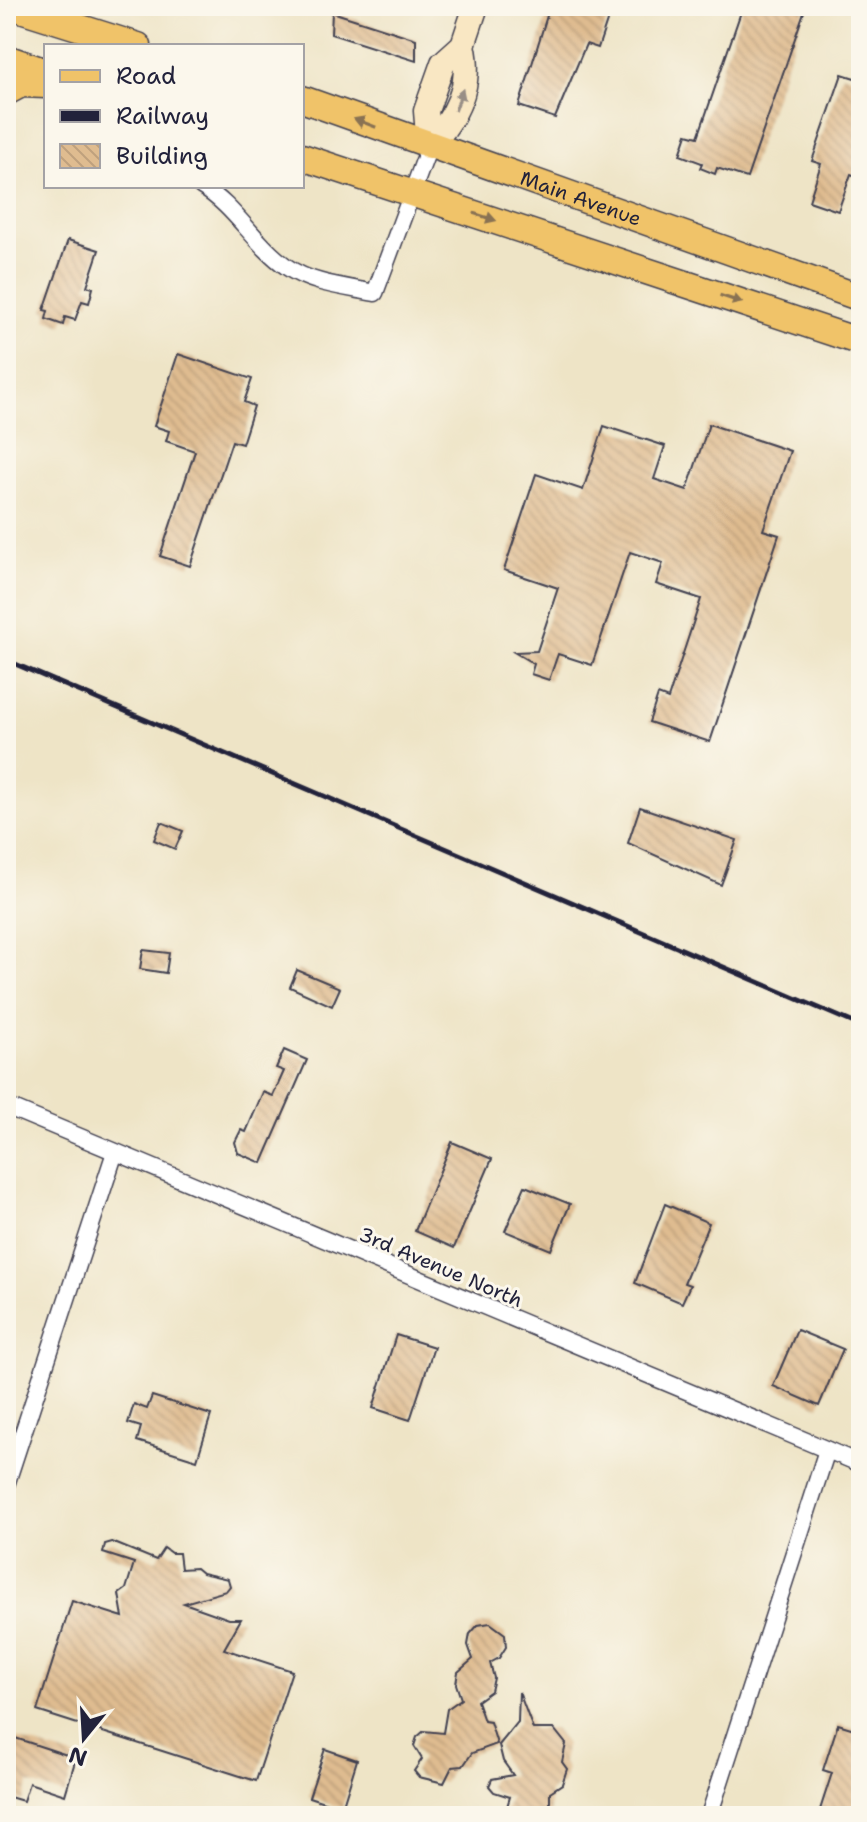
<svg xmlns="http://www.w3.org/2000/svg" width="867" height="1822" viewBox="0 0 867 1822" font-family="'Shantell Sans',sans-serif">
	<defs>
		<pattern id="building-back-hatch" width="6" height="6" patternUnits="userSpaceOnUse" patternTransform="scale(2)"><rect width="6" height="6" fill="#dfbc90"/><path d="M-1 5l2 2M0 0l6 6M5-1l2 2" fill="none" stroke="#bfa17d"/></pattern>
	</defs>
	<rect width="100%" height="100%" fill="#fbf7ec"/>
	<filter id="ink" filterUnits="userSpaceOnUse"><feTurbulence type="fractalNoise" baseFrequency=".0125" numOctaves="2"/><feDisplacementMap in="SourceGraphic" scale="16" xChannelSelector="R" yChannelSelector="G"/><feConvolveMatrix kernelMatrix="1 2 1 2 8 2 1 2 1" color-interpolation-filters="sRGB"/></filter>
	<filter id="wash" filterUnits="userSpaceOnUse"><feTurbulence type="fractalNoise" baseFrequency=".006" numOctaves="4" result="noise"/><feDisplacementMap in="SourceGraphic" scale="32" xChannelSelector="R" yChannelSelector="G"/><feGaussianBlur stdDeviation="1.8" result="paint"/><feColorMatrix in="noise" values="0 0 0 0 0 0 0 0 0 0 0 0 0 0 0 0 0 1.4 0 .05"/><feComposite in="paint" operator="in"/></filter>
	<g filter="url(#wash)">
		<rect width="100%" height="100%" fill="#eee4c6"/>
		<g id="blocks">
			<g fill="url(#building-back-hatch)">
				<polygon points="550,6 612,6 598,48 586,44 555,118 519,106"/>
				<polygon points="743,6 806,6 747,178 717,168 715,174 700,168 702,163 680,155 687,134 698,137"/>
				<polygon points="332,12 416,39 416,61 331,34"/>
				<polygon points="842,74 861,80 861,178 851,174 838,211 809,201 821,164 812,161"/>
				<polygon points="68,240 99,250 87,286 93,288 89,303 82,301 75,320 65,317 63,325 46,319 48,311 44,310"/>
				<polygon points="178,354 252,379 244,402 254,406 242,444 232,441 190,566 160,556 195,451 166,441 169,431 154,426"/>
				<polygon points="709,424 790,451 763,530 779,535 710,742 649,722 658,695 668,699 701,599 656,584 663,563 630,552 592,665 558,654 549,680 531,674 534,664 514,652 537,651 558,588 504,570 536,474 583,490 604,426 665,446 654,479 687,490"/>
				<polygon points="640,807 737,840 721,885 628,843"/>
				<polygon points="161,822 183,831 175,849 154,840"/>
				<polygon points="143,950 169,953 166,973 140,969"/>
				<polygon points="297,970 340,988 332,1006 290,987"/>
				<polygon points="284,1050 307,1060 262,1163 238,1153 235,1142 241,1130 246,1132 263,1092 273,1096 284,1071 276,1068"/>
				<polygon points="452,1142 492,1159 454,1248 415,1231"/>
				<polygon points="525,1186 570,1204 551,1250 505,1231"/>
				<polygon points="665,1204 709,1223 684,1283 690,1285 682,1303 635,1283"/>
				<polygon points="797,1330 843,1349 819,1406 773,1386"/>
				<polygon points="396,1335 434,1347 410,1420 373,1408"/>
				<polygon points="152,1396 211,1415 197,1460 137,1441 141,1427 128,1423 134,1404 147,1409"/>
				<polygon points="112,1542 156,1560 164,1548 171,1553 179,1553 181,1569 196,1568 202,1573 228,1579 230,1586 226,1591 184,1603 229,1619 241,1619 224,1649 292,1671 256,1781 37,1711 72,1601 123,1617 119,1594 126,1589 134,1563 103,1553 105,1544"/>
				<polygon points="490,1623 505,1634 506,1647 499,1658 490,1663 494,1678 491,1691 477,1701 484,1721 490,1722 497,1744 472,1753 463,1766 452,1767 444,1783 419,1777 414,1771 422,1759 414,1746 417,1737 424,1731 443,1733 447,1709 461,1699 456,1684 458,1672 473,1659 468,1645 470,1634 478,1625"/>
				<polygon points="519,1692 533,1729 554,1729 566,1744 562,1762 567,1769 562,1784 550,1792 550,1816 504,1816 510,1797 494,1792 489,1786 492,1779 513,1775 503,1761 499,1745 518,1722"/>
				<polygon points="838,1724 861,1731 861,1816 818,1816 832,1773 823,1770"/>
				<polygon points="6,1735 76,1758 65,1795 29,1783 23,1801 6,1796"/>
				<polygon points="325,1749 357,1760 342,1808 309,1797"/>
			</g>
		</g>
	</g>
	<g filter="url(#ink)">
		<use href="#blocks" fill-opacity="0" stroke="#413f50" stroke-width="2"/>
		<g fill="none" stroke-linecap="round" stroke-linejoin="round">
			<g stroke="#413f50" stroke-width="19">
				<g id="street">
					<path d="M 201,186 C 236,207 254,244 287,267 C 311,284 346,287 375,293 L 429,147"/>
					<polyline points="6,1106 861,1464"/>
					<polyline points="6,1485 115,1152"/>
					<polyline points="709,1816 827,1450"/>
				</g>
			</g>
			<g stroke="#413f50" stroke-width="27">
				<g id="secondary">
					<polyline points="429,147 426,111 443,63 463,45 476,6"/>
					<path d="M 429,147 C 456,117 473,86 463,45"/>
				</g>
			</g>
			<g stroke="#413f50" stroke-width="29">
				<g id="primary">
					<polyline points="11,6 138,46"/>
					<polyline points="6,58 46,72"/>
					<path id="s1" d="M 302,99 L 861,298"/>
					<polyline points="302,157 861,342"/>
				</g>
			</g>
			<g stroke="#413f50" stroke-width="33">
				<polyline id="highway" points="6,90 21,82 46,83"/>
			</g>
			<use href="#street" stroke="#fff" stroke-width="16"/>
			<use href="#secondary" stroke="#f9e7c3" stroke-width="24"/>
			<use href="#primary" stroke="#f0c369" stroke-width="26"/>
			<use href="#highway" stroke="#f0c369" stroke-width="30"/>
			<polyline stroke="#22223b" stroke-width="5" points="6,660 861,1026"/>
		</g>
		<defs><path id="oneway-solid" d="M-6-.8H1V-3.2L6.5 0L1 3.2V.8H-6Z" transform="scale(2)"/></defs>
		<use fill="#988e86" href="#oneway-solid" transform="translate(459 100) rotate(-71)"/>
		<g fill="#897252">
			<use href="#oneway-solid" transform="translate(365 123) rotate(-159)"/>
			<use href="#oneway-solid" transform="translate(485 217) rotate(18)"/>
			<use href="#oneway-solid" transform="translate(731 299) rotate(18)"/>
		</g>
	</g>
	<g text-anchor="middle" stroke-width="6" stroke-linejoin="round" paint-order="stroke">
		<g font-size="20" fill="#22223b" stroke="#fbf7ec">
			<text dy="7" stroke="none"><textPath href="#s1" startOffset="296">Main Avenue</textPath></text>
			<text transform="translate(441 1267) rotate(23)" y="7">3rd Avenue North</text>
		</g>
	</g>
	<rect width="867" height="1822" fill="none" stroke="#fbf7ec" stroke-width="32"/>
	<rect x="44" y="44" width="260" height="144" fill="#fbf7ec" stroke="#a4a2a5" stroke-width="2"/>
	<rect x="60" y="70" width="40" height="12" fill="#f0c369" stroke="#a4a2a5" stroke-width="2"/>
	<text x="116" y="84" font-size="24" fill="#22223b">Road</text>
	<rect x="60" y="110" width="40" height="12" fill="#22223b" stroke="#a4a2a5" stroke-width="2"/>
	<text x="116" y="124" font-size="24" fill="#22223b">Railway</text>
	<rect x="60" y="144" width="40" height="24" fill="url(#building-back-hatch)" stroke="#a4a2a5" stroke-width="2"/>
	<text x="116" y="164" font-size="24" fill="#22223b">Building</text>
	<g transform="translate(84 1738) rotate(198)" stroke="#fbf7ec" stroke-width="6" paint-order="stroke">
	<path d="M0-6L14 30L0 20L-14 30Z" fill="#22223b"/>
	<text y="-12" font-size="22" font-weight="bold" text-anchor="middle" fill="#22223b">N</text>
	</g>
</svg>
